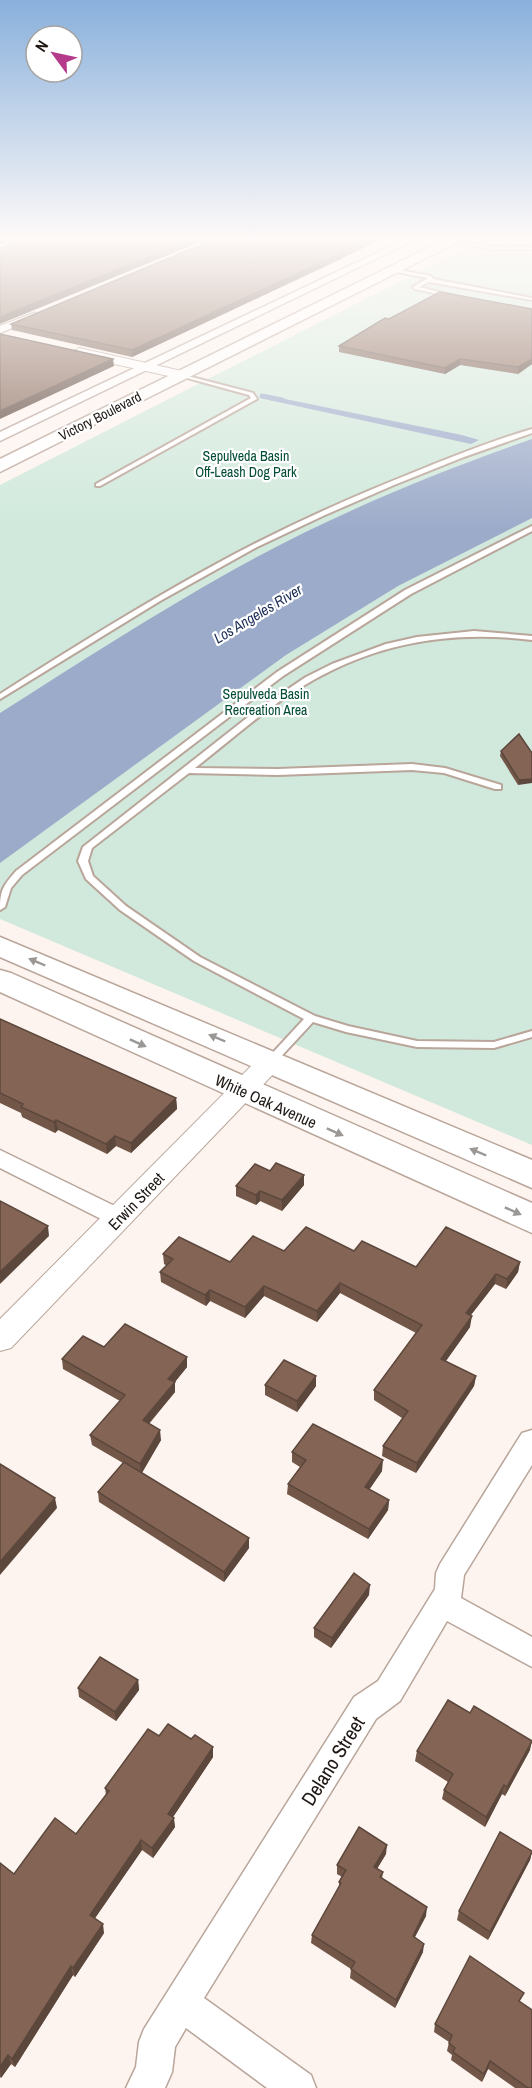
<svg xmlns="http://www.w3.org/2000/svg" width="532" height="2088" viewBox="0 0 532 2088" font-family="'Archivo Narrow',sans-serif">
	<rect width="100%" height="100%" fill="#fdf4ef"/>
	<polygon fill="#d0e9dc" points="485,238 532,238 532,1145 0,919 0,485"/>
	<g fill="#9cabca">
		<polygon points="275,397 462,435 479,440 471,444 269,400"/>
		<path d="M 532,439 L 532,518 L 398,586 L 286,655 L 0,863 L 0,713 C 77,664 153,615 233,570 C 328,517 429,475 532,439 Z"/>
	</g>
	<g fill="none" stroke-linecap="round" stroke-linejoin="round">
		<polyline stroke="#9cabca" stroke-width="5" points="262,396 282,400"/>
		<g stroke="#b9a59a" stroke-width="4">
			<g id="service">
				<polygon points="452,240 493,247 532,247 532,249 493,249 450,242"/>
				<polygon points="394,269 431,276 433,279 532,298 532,300 429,282 419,287 454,296 452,297 415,289 413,287 428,278 392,271"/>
				<polygon points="180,374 253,393 257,399 100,486 96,486 96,484 251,398 249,395 180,376"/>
				<path d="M 532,429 L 532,433 L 464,457 L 394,485 L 325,515 L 257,547 L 160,601 L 0,699 L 0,694 C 72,648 144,603 218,563 C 281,529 346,499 412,473 C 452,457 491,441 532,429 Z"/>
				<path d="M 532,526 L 532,531 L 411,594 L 283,676 L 22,875 L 11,888 L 5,907 L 0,910 C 0,890 3,886 16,871 L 277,672 L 405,590 Z"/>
				<path d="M 474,631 L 532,636 L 532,640 C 443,629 364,645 289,695 C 256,717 226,744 195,768 L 278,769 L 412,764 L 445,768 L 501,785 L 501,789 L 495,789 L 444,773 L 412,770 L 278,775 L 189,773 L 92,848 L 88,861 L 93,876 L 126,906 L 200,957 L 315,1016 L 348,1026 L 417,1041 L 494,1042 L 532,1031 L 532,1037 L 494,1048 L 417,1047 L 346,1032 L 313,1022 L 275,1063 L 267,1063 L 266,1061 L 267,1059 L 304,1019 L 194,961 L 120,910 L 86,879 L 78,861 L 83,847 L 257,710 L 306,677 L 332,664 L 386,644 L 417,637 Z"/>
			</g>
		</g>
		<g stroke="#b9a59a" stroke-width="3">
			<g id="minor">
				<polygon points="408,238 419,238 0,441 0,432"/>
				<polygon points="34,313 43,315 0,333 0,326"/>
				<polygon points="0,1150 127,1212 131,1218 127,1224 119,1227 111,1224 0,1168"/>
				<polygon points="532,1430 532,1465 464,1575 461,1598 532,1637 532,1667 447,1621 400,1701 376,1719 204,1998 311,2075 316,2088 267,2088 186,2028 175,2047 172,2072 165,2088 126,2088 136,2067 139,2042 144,2029 354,1697 378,1681 435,1589 436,1573 440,1564 522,1433"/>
			</g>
		</g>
		<g stroke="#b9a59a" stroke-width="2">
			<g id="tertiary">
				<polygon points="79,348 182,371 189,375 182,379 74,355 73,352"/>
				<polygon points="271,1052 280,1055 284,1061 280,1067 11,1348 0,1351 0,1319 262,1055"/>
			</g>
		</g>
		<g stroke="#b9a59a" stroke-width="3">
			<g id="primary">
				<polygon points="448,238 466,238 0,472 0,459"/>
				<polygon points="0,937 532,1160 532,1188 0,957"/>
				<polygon points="0,970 11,973 532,1203 532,1233 0,992"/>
			</g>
		</g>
		<use href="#service" fill="#fff" fill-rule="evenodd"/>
		<use href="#minor" fill="#fff" fill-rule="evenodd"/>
		<use href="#tertiary" fill="#fff" fill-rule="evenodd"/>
		<use href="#primary" fill="#fff" fill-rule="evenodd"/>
	</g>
	<g fill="#725749">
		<polygon points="217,238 385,238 344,257 343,258 132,357 12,330 11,324"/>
		<polygon points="532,309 532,364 518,374 460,365 445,374 339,352 339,346 389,319"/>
		<polygon points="501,751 532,753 518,785 500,756"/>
		<polygon points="0,1019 176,1098 177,1109 131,1153 116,1146 107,1154 58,1130 55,1133 22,1117 21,1113 0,1103"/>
		<polygon points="304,1185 282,1211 260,1201 256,1205 236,1196 236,1186"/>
		<polygon points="284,1251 354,1251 416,1267 520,1262 518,1272 506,1289 495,1284 470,1316 470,1327 446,1361 476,1376 474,1386 416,1473 382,1456 383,1446 402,1418 374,1400 374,1390 416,1333 340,1293 317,1322 264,1296 245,1318 210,1301 206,1306 161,1282 160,1272 167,1266 164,1264 163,1254 230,1262"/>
		<polygon points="104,1347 187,1357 187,1367 175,1382 175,1392 149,1424 161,1440 142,1473 249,1548 224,1582 99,1502 98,1492 123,1463 92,1445 90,1435 120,1401 63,1369 62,1359"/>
		<polygon points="316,1376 316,1386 297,1412 265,1395 265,1385"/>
		<polygon points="292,1452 382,1471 369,1490 389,1500 388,1510 368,1539 287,1494 288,1484 300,1467 292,1462"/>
		<polygon points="369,1595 331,1648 314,1637 314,1628"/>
		<polygon points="138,1680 139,1690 116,1721 79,1697 78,1688"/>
		<polygon points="159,1736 191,1739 213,1747 213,1757 173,1817 175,1827 153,1858 142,1850 95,1918 104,1933 75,1977 73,1975 15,2067 11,2064 1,2078 0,2077 0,1863 14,1874 76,1834 106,1795 105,1788"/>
		<polygon points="530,1750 505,1796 502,1794 485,1827 442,1799 444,1790 448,1782 415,1761 417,1751"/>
		<polygon points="532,1851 530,1860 488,1940 457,1920 459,1911"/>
		<polygon points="386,1854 377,1869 383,1872 382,1879 426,1916 415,1937 423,1952 395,2008 350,1978 351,1969 311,1943 312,1935 339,1887 339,1882 342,1877 337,1874 337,1865"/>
		<polygon points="521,2002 532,2088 515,2088 488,2069 482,2082 451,2060 452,2055 447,2051 449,2042 434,2032 435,2024"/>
	</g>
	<g fill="#5c473c">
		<polygon points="0,238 17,238 0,245"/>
		<polygon points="195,238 210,238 0,324 0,317"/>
		<polygon points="372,238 385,238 344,257 343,258 132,357 132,350 341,252"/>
		<polygon points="113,359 114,366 0,419 0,411"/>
		<polygon points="460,359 460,365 445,374 445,368"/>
		<polygon points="532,359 532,364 518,374 518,367"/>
		<polygon points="532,779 532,783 518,785 519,780"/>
		<polygon points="176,1098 177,1109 131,1153 131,1143"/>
		<polygon points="56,1120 58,1130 55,1133 54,1122"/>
		<polygon points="115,1136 116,1146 107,1154 106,1144"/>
		<polygon points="304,1175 304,1185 282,1211 282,1200"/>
		<polygon points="260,1191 260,1201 256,1205 256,1195"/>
		<polygon points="48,1226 49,1236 0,1284 0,1272"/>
		<polygon points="520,1262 518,1272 506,1289 507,1279"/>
		<polygon points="496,1274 495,1284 464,1324 466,1313"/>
		<polygon points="340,1283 340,1293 317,1322 317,1311"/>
		<polygon points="264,1286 264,1296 245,1318 245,1307"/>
		<polygon points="210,1290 210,1301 206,1306 205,1295"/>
		<polygon points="472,1316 470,1327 440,1369 441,1359"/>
		<polygon points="187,1357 187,1367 169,1389 168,1379"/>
		<polygon points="316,1376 316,1386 297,1412 297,1401"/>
		<polygon points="476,1376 474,1386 416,1473 417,1463"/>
		<polygon points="175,1382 175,1392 143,1430 143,1420"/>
		<polygon points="160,1430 161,1440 141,1474 140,1464"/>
		<polygon points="383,1460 382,1471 364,1497 365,1487"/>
		<polygon points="55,1498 57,1508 0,1575 0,1562"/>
		<polygon points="389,1500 388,1510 368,1539 369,1529"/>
		<polygon points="249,1538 249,1548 224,1582 224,1572"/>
		<polygon points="370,1585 369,1595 331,1648 332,1638"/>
		<polygon points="138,1680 139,1690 116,1721 115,1712"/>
		<polygon points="532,1741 530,1750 505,1796 507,1787"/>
		<polygon points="213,1747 213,1757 169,1823 168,1814"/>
		<polygon points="504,1785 502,1794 485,1827 486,1817"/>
		<polygon points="174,1818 175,1827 153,1858 152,1848"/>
		<polygon points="141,1840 142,1850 91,1924 90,1915"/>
		<polygon points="387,1845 386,1854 373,1875 374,1867"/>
		<polygon points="532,1852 530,1860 488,1940 490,1932"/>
		<polygon points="427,1907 426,1916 411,1944 413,1936"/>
		<polygon points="103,1924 104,1933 75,1977 73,1968"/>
		<polygon points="424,1944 423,1952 395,2008 396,2000"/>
		<polygon points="71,1966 73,1975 15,2067 12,2059"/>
		<polygon points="8,2055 11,2064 1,2078 0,2067"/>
		<polygon points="490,2061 488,2069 482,2082 484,2074"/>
	</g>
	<g fill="#846555" stroke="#5c473c" stroke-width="1.5">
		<polygon points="26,238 195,238 0,317 0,248"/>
		<polygon points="217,238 372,238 341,252 344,252 132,350 11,324"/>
		<polygon points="440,292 532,309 532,359 518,367 460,359 445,368 339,346 385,318 389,319"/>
		<polygon points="0,334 113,359 0,411"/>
		<polygon points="519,734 532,753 532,779 519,780 501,751"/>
		<polygon points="0,1019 176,1098 131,1143 115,1136 106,1144 56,1120 54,1122 21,1107 23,1104 0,1093"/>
		<polygon points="276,1163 304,1175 282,1200 260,1191 256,1195 236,1186 255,1164 270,1171"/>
		<polygon points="0,1201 48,1226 0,1272"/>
		<polygon points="306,1227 354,1251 362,1241 416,1267 446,1227 520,1262 507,1279 496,1274 466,1313 472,1316 441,1359 476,1376 417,1463 383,1446 408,1411 374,1390 422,1325 340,1283 317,1311 264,1286 245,1307 210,1290 205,1295 160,1272 173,1259 163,1254 179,1237 230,1262 253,1236 284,1251"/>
		<polygon points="125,1324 187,1357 168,1379 175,1382 143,1420 160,1430 140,1464 90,1435 125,1395 62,1359 83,1336 104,1347"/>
		<polygon points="284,1360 316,1376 297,1401 265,1385"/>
		<polygon points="313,1424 383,1460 365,1487 389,1500 369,1529 288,1484 306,1460 292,1452"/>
		<polygon points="124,1462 249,1538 224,1572 98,1492"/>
		<polygon points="0,1464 55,1498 0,1562"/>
		<polygon points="354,1573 370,1585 332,1638 314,1628"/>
		<polygon points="100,1657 138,1680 115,1712 78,1688"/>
		<polygon points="448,1700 470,1713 474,1706 532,1741 507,1787 504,1785 486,1817 444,1790 453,1774 417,1751"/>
		<polygon points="168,1724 191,1739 195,1735 213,1747 168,1814 174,1818 152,1848 141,1840 90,1915 103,1924 73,1968 71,1966 12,2059 8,2055 0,2067 0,1863 14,1874 55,1818 76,1834 109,1791 105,1788 148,1729 159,1736"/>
		<polygon points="359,1827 387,1845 374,1867 383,1872 380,1877 427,1907 413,1936 424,1944 396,2000 351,1969 355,1962 312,1935 341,1883 339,1882 346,1870 337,1865"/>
		<polygon points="500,1832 532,1851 532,1852 490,1932 459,1911"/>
		<polygon points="470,1956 524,1993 519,2001 532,2010 532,2088 528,2088 490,2061 484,2074 453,2052 455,2048 449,2043 452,2035 435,2024"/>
	</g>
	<defs><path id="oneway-solid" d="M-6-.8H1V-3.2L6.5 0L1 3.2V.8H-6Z" transform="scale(1.5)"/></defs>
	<g fill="#9a9795">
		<use href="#oneway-solid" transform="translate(37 962) rotate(-157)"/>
		<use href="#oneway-solid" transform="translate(217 1038) rotate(-157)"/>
		<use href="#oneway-solid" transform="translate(138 1043) rotate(24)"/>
		<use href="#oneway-solid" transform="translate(335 1132) rotate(24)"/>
		<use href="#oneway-solid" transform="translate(478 1152) rotate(-157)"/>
		<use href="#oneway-solid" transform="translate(513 1211) rotate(24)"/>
	</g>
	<linearGradient id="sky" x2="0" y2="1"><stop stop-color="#89b0dc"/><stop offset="0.45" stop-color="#fefaf8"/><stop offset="1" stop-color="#fefaf8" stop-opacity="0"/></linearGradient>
	<rect width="532" height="530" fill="url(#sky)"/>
	<g text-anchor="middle" stroke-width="4.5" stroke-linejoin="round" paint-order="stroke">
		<g font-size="14" fill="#1e1713" stroke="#fff">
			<text transform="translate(100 416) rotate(-27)" y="5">Victory Boulevard</text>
		</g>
		<g font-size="14" fill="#034c35" stroke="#fff">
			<text x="246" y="461">Sepulveda Basin<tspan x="246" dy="16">Off-Leash Dog Park</tspan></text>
			<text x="266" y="699">Sepulveda Basin<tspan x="266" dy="16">Recreation Area</tspan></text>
		</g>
		<g font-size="15" font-style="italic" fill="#1e3059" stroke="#fff">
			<text transform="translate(258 614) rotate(-31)" y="5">Los Angeles River</text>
		</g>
		<g font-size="16" fill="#1e1713" stroke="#fff">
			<text transform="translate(266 1101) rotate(24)" y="6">White Oak Avenue</text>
			<text transform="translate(136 1201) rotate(-46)" y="6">Erwin Street</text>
		</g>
		<g font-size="20" fill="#1e1713" stroke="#fff">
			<text transform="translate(333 1761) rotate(-58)" y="7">Delano Street</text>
		</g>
	</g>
	<g transform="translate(54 54) rotate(303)"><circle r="28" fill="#ffffff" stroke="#a5a2a1" stroke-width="1.5"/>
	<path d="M0-4.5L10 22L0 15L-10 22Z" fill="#b53a8b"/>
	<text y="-9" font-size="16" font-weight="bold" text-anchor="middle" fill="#1e1713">N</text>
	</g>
</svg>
